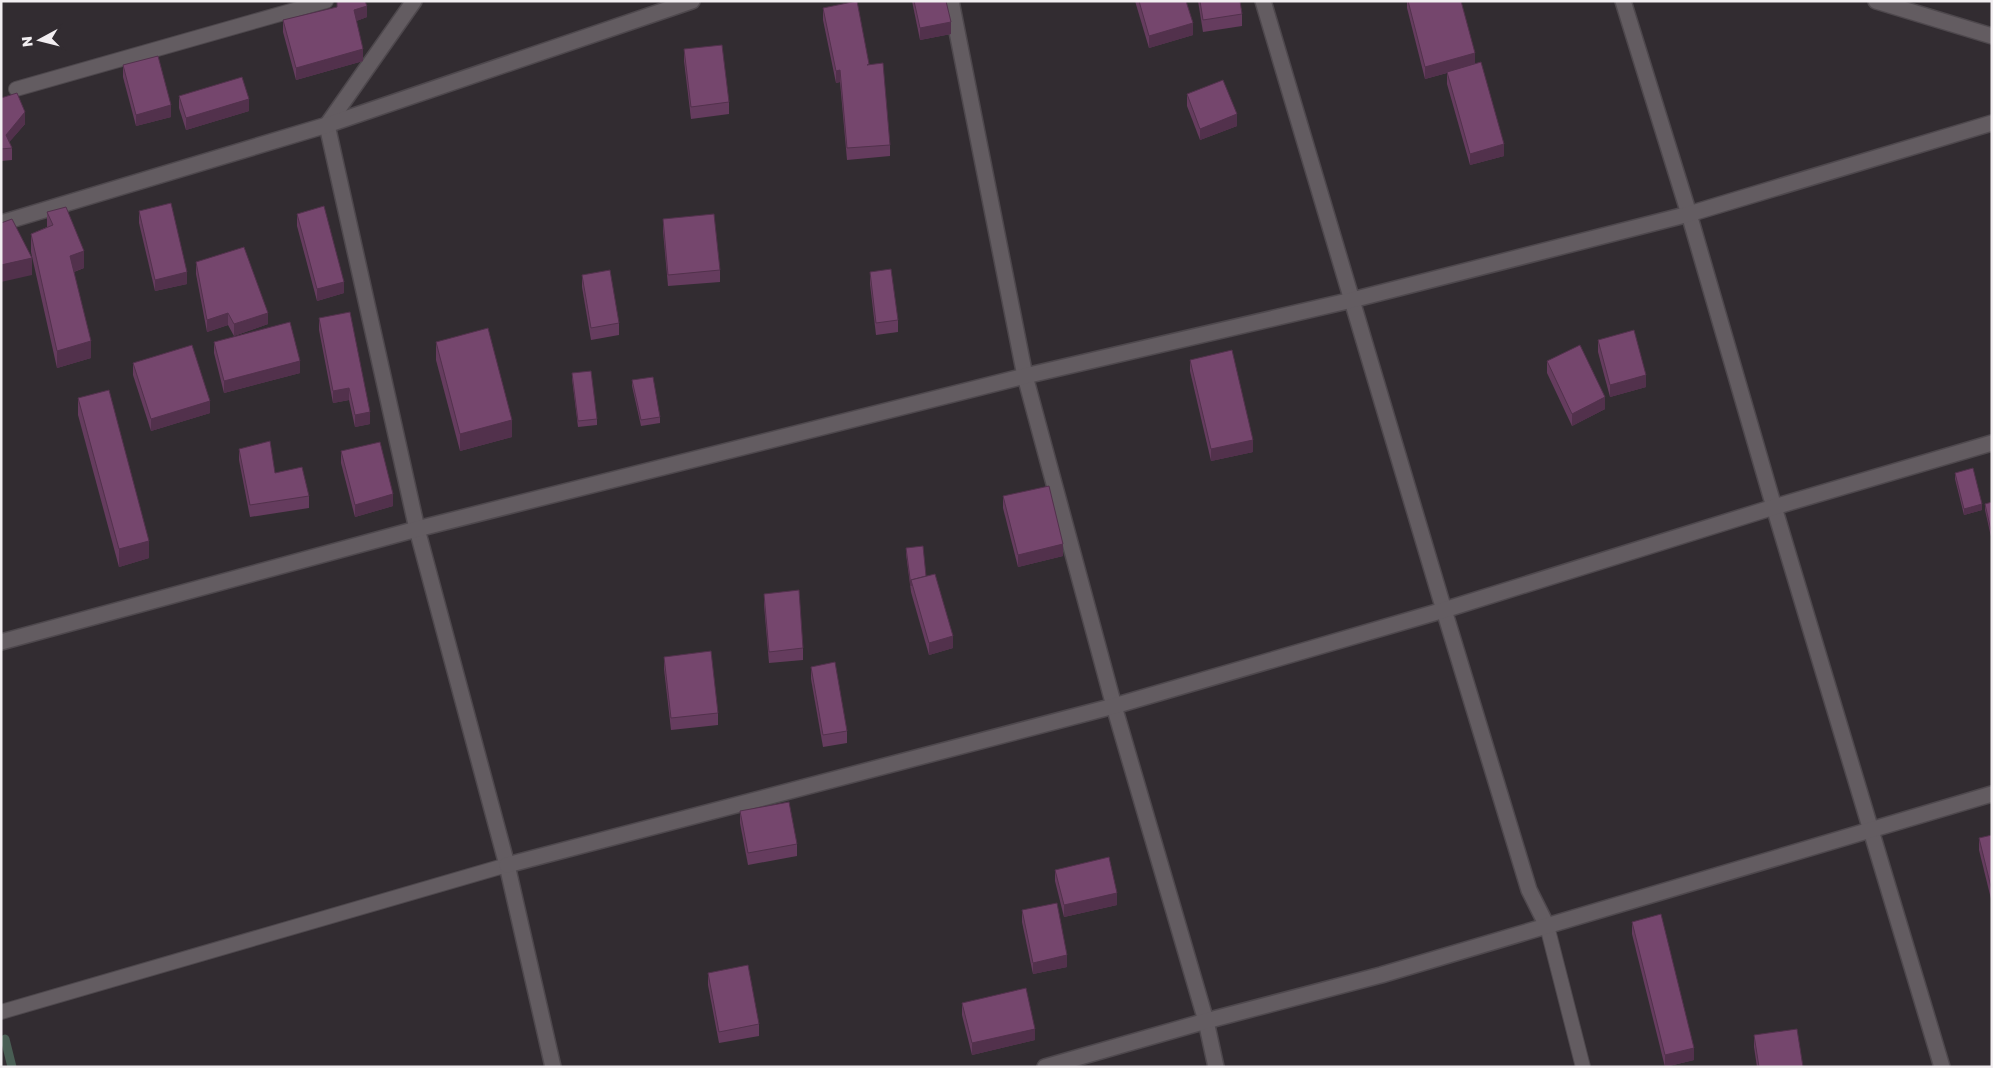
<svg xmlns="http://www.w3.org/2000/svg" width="1993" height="1068" viewBox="0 0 1993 1068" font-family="'Golos Text',sans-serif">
	<rect width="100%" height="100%" fill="#322c31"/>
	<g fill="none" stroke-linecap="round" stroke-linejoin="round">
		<polyline stroke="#495e54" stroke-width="9" points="5,1039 12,1067"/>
		<g stroke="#4e484d" stroke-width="16">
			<g id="service">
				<polyline points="16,89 326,1"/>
				<polyline points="1547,926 1583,1067"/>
				<polyline points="1,1012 507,865"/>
			</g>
		</g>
		<g stroke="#4e484d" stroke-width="18">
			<g id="minor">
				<polyline points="414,1 327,125 417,529 507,865 553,1067"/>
				<polyline points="951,1 1025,376 1114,706 1206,1021 1216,1067"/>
				<polyline points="1263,1 1444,610 1529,890 1547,926"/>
				<polyline points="1623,1 1689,214 1774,507 1942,1067"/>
				<polyline points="1876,1 1992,36"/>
				<polyline points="1,223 327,125 692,1"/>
				<polyline points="1,642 417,529 1025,376 1352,300 1689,214 1992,123"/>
				<polyline points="507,865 1114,706 1444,610 1774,507 1992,443"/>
			</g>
		</g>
		<g stroke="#4e484d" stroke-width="18">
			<polyline id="tertiary" points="1045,1067 1206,1021 1381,975 1992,794"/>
		</g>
		<use href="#service" stroke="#635c61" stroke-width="14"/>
		<use href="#minor" stroke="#635c61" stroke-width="15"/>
		<use href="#tertiary" stroke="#635c61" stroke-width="15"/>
	</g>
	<g fill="#653c5e">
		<polygon points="912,1 946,1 951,34 920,40"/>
		<polygon points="1135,1 1186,1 1193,35 1149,48"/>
		<polygon points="1198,1 1240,1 1242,14 1242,26 1203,32"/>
		<polygon points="1407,1 1461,1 1475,64 1504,156 1470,165 1447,84 1447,73 1425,79 1407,8"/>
		<polygon points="823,8 869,65 890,145 890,156 847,160 840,82 836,83 823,20"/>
		<polygon points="367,17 356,21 363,61 296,80 283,32 283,20"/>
		<polygon points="684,49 729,102 729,114 691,119 684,61"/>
		<polygon points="123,65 171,117 136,126 123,77"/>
		<polygon points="1187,94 1237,126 1200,140 1187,106"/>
		<polygon points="179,96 249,111 186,130 179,108"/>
		<polygon points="1,98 25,124 9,142 12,148 12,160 1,161"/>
		<polygon points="139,211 187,284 155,291 139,223"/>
		<polygon points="47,212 84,268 74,272 91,358 57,368 31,252 31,234 47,227"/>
		<polygon points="297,214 344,293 317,301 297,226"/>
		<polygon points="663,219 720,270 720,282 668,286 663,231"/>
		<polygon points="196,262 268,324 234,336 228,325 207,332 196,274"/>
		<polygon points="870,272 898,320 898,332 876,335 870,284"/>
		<polygon points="582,275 619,323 619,335 591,340 582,287"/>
		<polygon points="319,318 370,424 355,427 349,400 333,403 319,330"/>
		<polygon points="1598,340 1646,387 1610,397 1598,352"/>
		<polygon points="214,342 300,373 224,393 214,353"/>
		<polygon points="436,342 512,437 460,451 436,360"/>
		<polygon points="1190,360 1253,452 1211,461 1190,371"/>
		<polygon points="1547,361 1605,409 1572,426 1547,373"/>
		<polygon points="133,363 210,413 151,431 133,375"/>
		<polygon points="572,373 597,419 597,425 578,427 572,379"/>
		<polygon points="632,380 660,417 660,423 641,426 632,386"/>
		<polygon points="78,398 149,558 119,567 78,415"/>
		<polygon points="239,449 309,496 309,508 250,517 239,460"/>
		<polygon points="341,451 393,506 355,517 341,463"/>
		<polygon points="1955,473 1982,510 1964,515 1955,479"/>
		<polygon points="1003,496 1063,556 1018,567 1003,508"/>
		<polygon points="1992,502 1992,541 1985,510 1985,504"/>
		<polygon points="906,548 926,576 953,648 929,655 911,592 906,554"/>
		<polygon points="764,594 803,648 803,660 769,663 764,605"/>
		<polygon points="664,657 718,713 718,725 671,730 664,669"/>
		<polygon points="811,667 847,731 847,743 823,747 811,679"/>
		<polygon points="740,811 797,844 797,856 748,865 740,823"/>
		<polygon points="1992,835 1992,903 1979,850 1979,838"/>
		<polygon points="1055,870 1117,905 1064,917 1055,881"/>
		<polygon points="1022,910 1067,967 1033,974 1022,922"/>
		<polygon points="1632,922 1694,1060 1665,1067 1632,934"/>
		<polygon points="708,973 759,1024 759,1036 719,1043 708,985"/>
		<polygon points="962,1003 1035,1040 972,1055 962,1015"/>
		<polygon points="1754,1035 1803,1067 1757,1067 1754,1047"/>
	</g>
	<g fill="#52314c">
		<polygon points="367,6 367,17 354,22 354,10"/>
		<polygon points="951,22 951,34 920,40 920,28"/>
		<polygon points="1193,23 1193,35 1149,48 1149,36"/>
		<polygon points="363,49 363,61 296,80 296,68"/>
		<polygon points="1475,53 1475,65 1425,79 1425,67"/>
		<polygon points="840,70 840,82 836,83 836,71"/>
		<polygon points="249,99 249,111 186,130 186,118"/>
		<polygon points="171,105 171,117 136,126 136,115"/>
		<polygon points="25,112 25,124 6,146 6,135"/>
		<polygon points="1237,114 1237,126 1200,140 1200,129"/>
		<polygon points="1504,144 1504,156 1470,165 1470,154"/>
		<polygon points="84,251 84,268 70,273 70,256"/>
		<polygon points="32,258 32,275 1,282 1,265"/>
		<polygon points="187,272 187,284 155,291 155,280"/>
		<polygon points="344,282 344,293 317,301 317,289"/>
		<polygon points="228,313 228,325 207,332 207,320"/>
		<polygon points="268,313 268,324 234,336 234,324"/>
		<polygon points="91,341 91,358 57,368 57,351"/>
		<polygon points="300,361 300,373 224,393 224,381"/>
		<polygon points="1646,375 1646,387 1610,397 1610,385"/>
		<polygon points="349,388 349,400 333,403 333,391"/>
		<polygon points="1605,397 1605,409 1572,426 1572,414"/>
		<polygon points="210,401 210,413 151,431 151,419"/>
		<polygon points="370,412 370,424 355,427 355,415"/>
		<polygon points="512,420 512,437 460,451 460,434"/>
		<polygon points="1253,440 1253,452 1211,461 1211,449"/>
		<polygon points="393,494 393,506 355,517 355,505"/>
		<polygon points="1982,504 1982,510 1964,515 1964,509"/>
		<polygon points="149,541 149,558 119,567 119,549"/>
		<polygon points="1063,544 1063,556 1018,567 1018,555"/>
		<polygon points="953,636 953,648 929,655 929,643"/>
		<polygon points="1117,893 1117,905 1064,917 1064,905"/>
		<polygon points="1067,955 1067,967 1033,974 1033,963"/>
		<polygon points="1035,1029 1035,1040 972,1055 972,1043"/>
		<polygon points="1694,1048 1694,1060 1665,1067 1665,1055"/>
	</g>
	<g fill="#75466d" stroke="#52314c">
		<polygon points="337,1 365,1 367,6 354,10 363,49 296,68 283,20 337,7"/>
		<polygon points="857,1 869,64 867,65 883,63 890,145 847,148 840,70 836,71 823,8"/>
		<polygon points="914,1 946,1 951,22 920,28"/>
		<polygon points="1139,1 1186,1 1193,23 1149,36"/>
		<polygon points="1200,1 1240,1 1242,14 1203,20"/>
		<polygon points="1408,1 1461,1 1475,53 1425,67"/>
		<polygon points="722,45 729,102 691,107 684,49"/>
		<polygon points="158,56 171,105 136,115 123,65"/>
		<polygon points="1481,62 1504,144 1470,154 1447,72"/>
		<polygon points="242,77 249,99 186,118 179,96"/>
		<polygon points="1223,80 1237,114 1200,129 1187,94"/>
		<polygon points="17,93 25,112 6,135 12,148 1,149 1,98"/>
		<polygon points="171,203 187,272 155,280 139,211"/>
		<polygon points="324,206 344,282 317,289 297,214"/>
		<polygon points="66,207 84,251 70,256 91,341 57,351 31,234 53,225 47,212"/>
		<polygon points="714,214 720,270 668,275 663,219"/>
		<polygon points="12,219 32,258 1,265 1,223"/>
		<polygon points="244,247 268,313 234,324 228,313 207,320 196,262"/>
		<polygon points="891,269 898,320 876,323 870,272"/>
		<polygon points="610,270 619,323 591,328 582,275"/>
		<polygon points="350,312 370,412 355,415 349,388 333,391 319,318"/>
		<polygon points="290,322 300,361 224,381 214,342"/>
		<polygon points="488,328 512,420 460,434 436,342"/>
		<polygon points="1634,330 1646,375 1610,385 1598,340"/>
		<polygon points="192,345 210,401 151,419 133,363"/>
		<polygon points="1580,345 1605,397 1572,414 1547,361"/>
		<polygon points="1232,350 1253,440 1211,449 1190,360"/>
		<polygon points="591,371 597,419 578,421 572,373"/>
		<polygon points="653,377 660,417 641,420 632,380"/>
		<polygon points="109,390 149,541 119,549 78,398"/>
		<polygon points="270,441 275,473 302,467 309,496 250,505 239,449"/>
		<polygon points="380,442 393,494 355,505 341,451"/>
		<polygon points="1973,468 1982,504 1964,509 1955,473"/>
		<polygon points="1049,486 1063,544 1018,555 1003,496"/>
		<polygon points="1992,502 1992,535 1985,504"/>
		<polygon points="923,546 926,576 911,580 911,586 906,548"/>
		<polygon points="935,574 953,636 929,643 911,580"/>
		<polygon points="799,590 803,648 769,652 764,594"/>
		<polygon points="711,651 718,713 671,718 664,657"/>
		<polygon points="835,662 847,731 823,735 811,667"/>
		<polygon points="789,802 797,844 748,853 740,811"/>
		<polygon points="1992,835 1992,891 1979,838"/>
		<polygon points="1109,857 1117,893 1064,905 1055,870"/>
		<polygon points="1057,903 1067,955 1033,963 1022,910"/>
		<polygon points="1661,914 1694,1048 1665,1055 1632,922"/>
		<polygon points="748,965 759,1024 719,1032 708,973"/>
		<polygon points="1026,988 1035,1029 972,1043 962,1003"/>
		<polygon points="1797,1029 1803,1067 1759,1067 1754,1035"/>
	</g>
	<rect width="1993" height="1068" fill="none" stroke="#f2eef1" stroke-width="5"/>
	<g transform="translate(40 40) rotate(263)" stroke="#322c31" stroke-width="4" paint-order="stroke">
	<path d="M0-4L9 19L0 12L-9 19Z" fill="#f2eef1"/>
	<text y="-8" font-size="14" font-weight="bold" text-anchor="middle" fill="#f2eef1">N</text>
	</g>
</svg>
